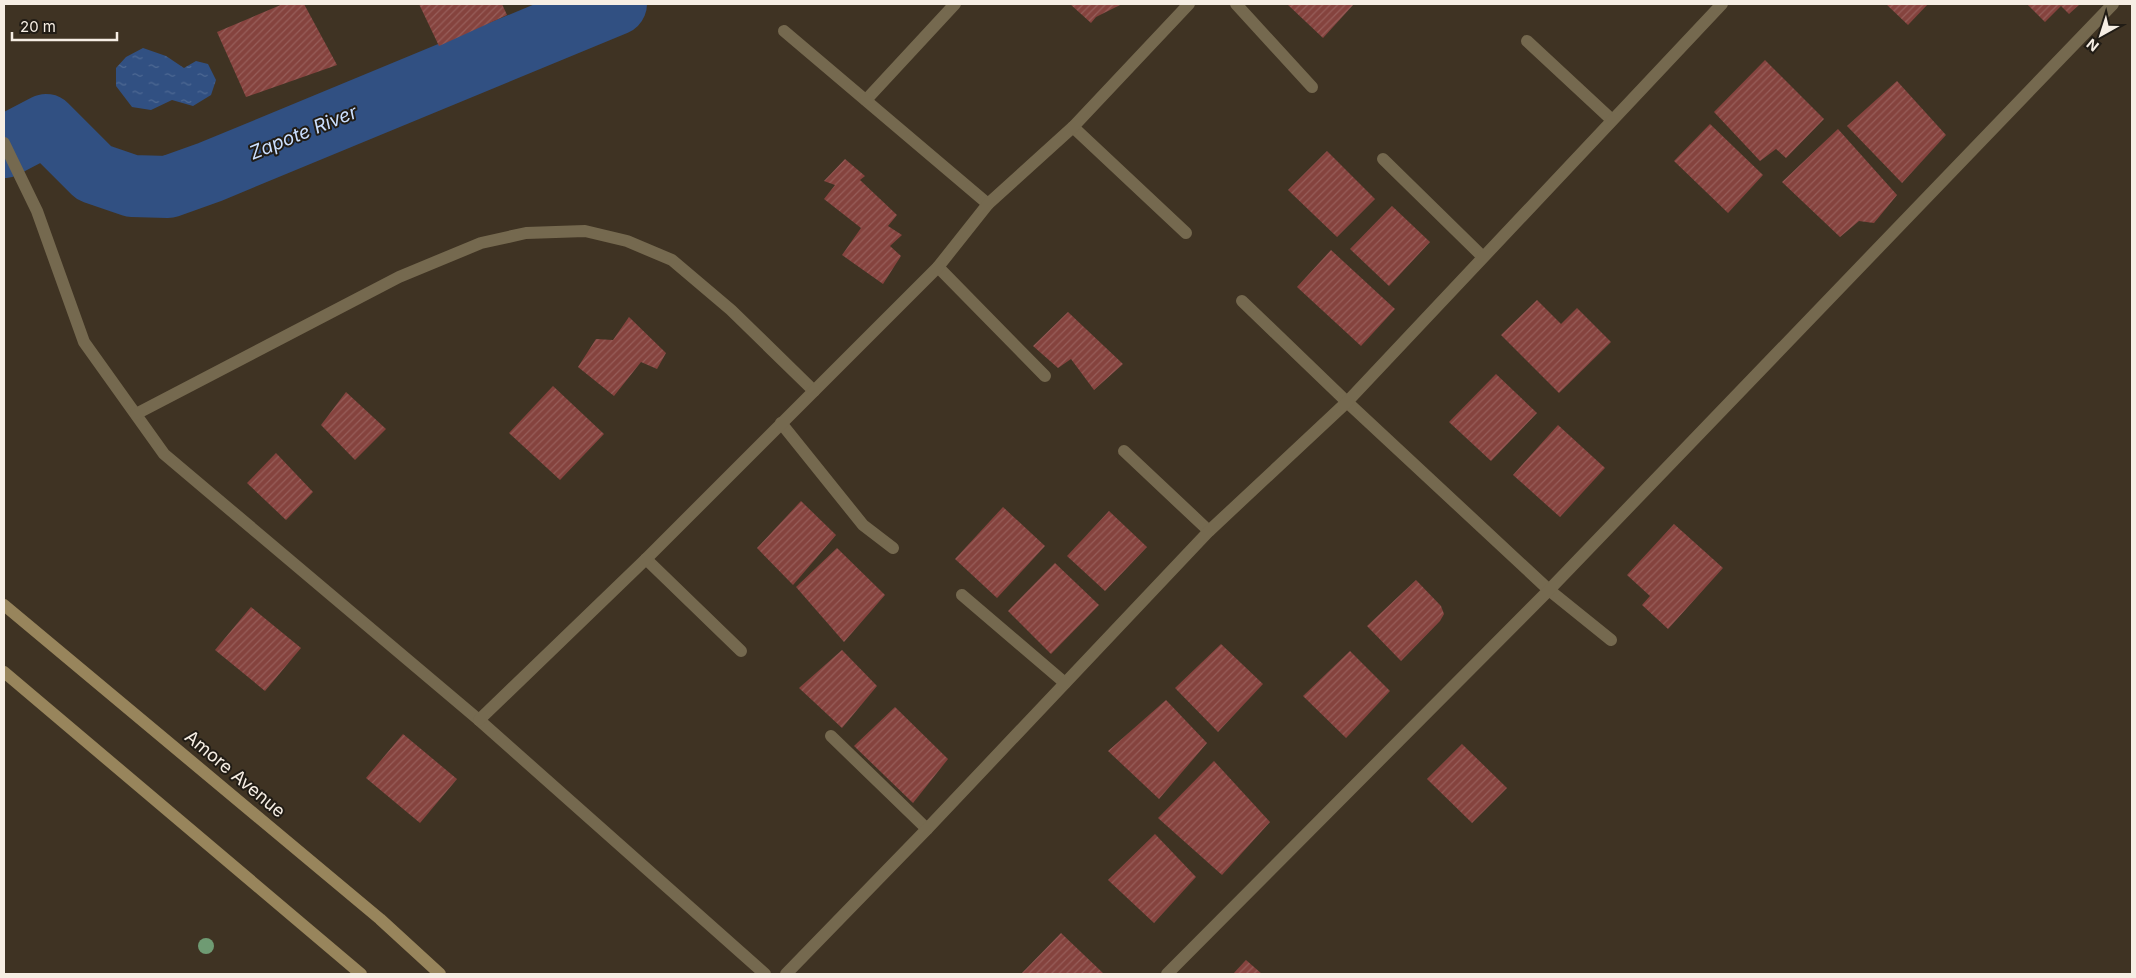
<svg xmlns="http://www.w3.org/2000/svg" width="2136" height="978" viewBox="0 0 2136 978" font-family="Inter,sans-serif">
	<defs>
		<pattern id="water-ripples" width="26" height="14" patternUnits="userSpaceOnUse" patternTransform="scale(1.25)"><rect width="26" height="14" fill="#315082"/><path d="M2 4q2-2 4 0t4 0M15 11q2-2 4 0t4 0" fill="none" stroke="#4f6a94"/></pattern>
		<pattern id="building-hatch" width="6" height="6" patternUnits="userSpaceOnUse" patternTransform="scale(1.25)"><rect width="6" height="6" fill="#85433e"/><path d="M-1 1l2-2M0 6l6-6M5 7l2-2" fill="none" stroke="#975e5a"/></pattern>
	</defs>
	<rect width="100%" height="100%" fill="#3f3323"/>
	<polygon fill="url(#water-ripples)" points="143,48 166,56 184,68 196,61 208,64 216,80 211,95 193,106 172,100 151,110 132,107 116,86 116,68 126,57"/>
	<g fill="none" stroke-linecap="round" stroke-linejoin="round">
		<polyline stroke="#315082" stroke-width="62" points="4,147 46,125 94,173 132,186 168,187 210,172 616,4"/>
	</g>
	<g fill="url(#building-hatch)">
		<polygon points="283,4 304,4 337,65 246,97 217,32"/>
		<polygon points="419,4 502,4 507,15 439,46"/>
		<polygon points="1070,4 1122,4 1096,17 1091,23"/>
		<polygon points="1287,4 1354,4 1323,38"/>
		<polygon points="1886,4 1928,4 1908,25"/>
		<polygon points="2027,4 2080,4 2069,14 2061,6 2045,22"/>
		<polygon points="1765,60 1824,119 1786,158 1776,149 1760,161 1714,112"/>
		<polygon points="1897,81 1946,135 1902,183 1847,126"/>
		<polygon points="1710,124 1763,175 1728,213 1674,161"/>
		<polygon points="1838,129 1897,195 1874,223 1859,221 1840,237 1782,182"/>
		<polygon points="1327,151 1375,199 1337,237 1288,190"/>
		<polygon points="845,159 865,176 860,180 897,215 888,226 902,235 890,246 901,256 883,284 842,255 861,228 824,199 835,185 824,181"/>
		<polygon points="1392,206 1430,242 1389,286 1350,249"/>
		<polygon points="1331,250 1395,309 1361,346 1297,287"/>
		<polygon points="1537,300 1561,324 1577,308 1611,342 1559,393 1501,335"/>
		<polygon points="1068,312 1123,364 1094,390 1071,359 1058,368 1033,346"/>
		<polygon points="629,317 666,353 657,369 641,362 614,396 578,367 596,339 613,340"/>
		<polygon points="1496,374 1537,413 1491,461 1449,422"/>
		<polygon points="553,386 604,434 560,480 509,433"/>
		<polygon points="346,392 386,429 355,460 321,425"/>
		<polygon points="1558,425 1605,468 1560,517 1513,475"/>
		<polygon points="276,453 313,492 286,520 247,483"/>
		<polygon points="801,501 836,535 793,585 757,548"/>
		<polygon points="1003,507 1045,546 997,598 955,559"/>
		<polygon points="1109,511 1147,547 1105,591 1067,556"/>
		<polygon points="1674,524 1723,568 1668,629 1642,605 1650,596 1627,575"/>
		<polygon points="837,548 885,595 844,642 796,587"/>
		<polygon points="1055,563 1099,605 1051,654 1008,611"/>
		<polygon points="1416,580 1441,606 1444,614 1440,621 1401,661 1367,626"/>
		<polygon points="251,607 301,648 265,691 215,650"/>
		<polygon points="1221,644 1263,684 1218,732 1175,688"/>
		<polygon points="842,650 877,686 842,728 799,688"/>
		<polygon points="1350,651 1390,691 1346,738 1303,696"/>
		<polygon points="1166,700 1207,743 1159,799 1108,751"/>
		<polygon points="895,707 948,759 913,803 854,746"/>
		<polygon points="403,734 457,779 420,823 366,778"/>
		<polygon points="1462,744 1507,788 1472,823 1427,779"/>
		<polygon points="1214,761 1270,822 1222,875 1158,818"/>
		<polygon points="1155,834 1196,877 1154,923 1108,880"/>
		<polygon points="1061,933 1104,974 1021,974"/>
		<polygon points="1246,960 1262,974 1233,974"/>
	</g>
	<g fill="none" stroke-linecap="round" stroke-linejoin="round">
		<g stroke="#75694f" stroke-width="12">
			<polyline points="1236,4 1312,87"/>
			<polyline points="1527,41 1612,120"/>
			<polyline points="1073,127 1186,233"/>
			<polyline points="1383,159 1482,256"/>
			<polyline points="938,267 1045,376"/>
			<polyline points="1242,301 1347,402"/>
			<polyline points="781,423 863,525 893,548"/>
			<polyline points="1124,451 1209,531"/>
			<polyline points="646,559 741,651"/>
			<polyline points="962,595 1065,683"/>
			<polyline points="831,736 927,829"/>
		</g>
		<g stroke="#75694f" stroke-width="12">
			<polyline points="784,31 988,204"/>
			<polyline points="866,100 955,4"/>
			<polyline points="4,143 37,211 84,342 164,454 479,720 765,974"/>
			<polyline points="1347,402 1549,590 1611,640"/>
			<polyline points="136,414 399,277 481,243 526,233 585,231 627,241 672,260 731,310 814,391"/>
			<polyline points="479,720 646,559 938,267 988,204 1073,127 1189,4"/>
			<polyline points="786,974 927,829 1209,531 1347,402 1722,4"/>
			<polyline points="1167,974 1549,590 2113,4"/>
		</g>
		<g stroke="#98855c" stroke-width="12">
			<polyline points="4,605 380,919 440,974"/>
			<polyline points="4,672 361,974"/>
		</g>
	</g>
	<circle fill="#6f9b73" cx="206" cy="946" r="8"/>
	<g text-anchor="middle" stroke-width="4" stroke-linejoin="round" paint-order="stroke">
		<g font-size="18" fill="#f6eee4" stroke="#211c15">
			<text transform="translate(235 774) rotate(40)" y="6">Amore Avenue</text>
		</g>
		<g font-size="19" font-style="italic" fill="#cbdffe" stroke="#211c15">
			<text transform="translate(303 132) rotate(-22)" y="7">Zapote River</text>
		</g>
	</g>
	<rect width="2136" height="978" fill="none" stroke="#f6eee4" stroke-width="10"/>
	<g transform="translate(2101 35) rotate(219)" stroke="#211c15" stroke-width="4" paint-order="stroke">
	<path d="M0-4L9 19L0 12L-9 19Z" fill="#f6eee4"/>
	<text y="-8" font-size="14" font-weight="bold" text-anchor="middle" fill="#f6eee4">N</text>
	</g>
	<path d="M12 32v8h105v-8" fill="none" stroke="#f6eee4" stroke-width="2.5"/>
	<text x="20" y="32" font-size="15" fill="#f6eee4" stroke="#211c15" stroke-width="4" paint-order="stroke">20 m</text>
</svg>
